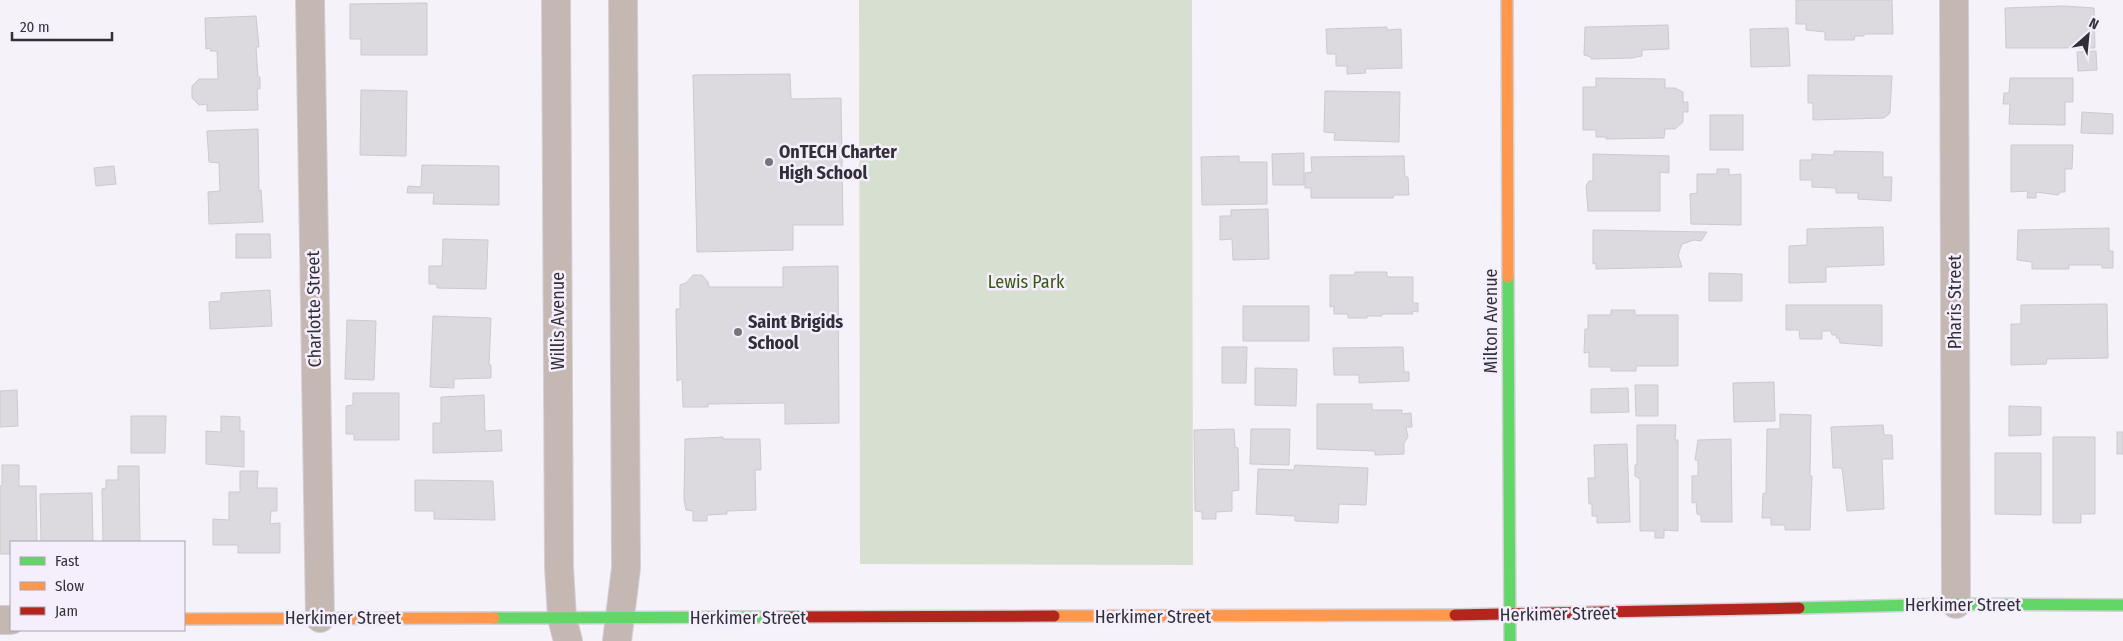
<svg xmlns="http://www.w3.org/2000/svg" width="2123" height="641" viewBox="0 0 2123 641" font-family="'Fira Sans Condensed',sans-serif">
	<rect width="100%" height="100%" fill="#f6f2fa"/>
	<polygon fill="#d7dfd0" points="859,0 1192,0 1193,565 860,564"/>
	<g fill="#dcd9df" stroke="#ccc9d0">
		<polygon points="1796,0 1892,0 1893,34 1864,34 1864,36 1855,36 1854,40 1825,40 1825,32 1806,30 1806,24 1796,24"/>
		<polygon points="427,3 427,55 361,55 361,39 350,39 350,4"/>
		<polygon points="2064,6 2094,8 2095,48 2006,48 2005,8"/>
		<polygon points="256,16 259,47 256,47 258,77 260,77 260,89 257,89 258,110 207,111 207,104 199,105 192,98 192,86 199,79 218,79 217,51 210,51 211,48 206,49 205,18"/>
		<polygon points="1668,25 1669,49 1642,50 1642,56 1632,58 1591,59 1591,57 1584,55 1585,27"/>
		<polygon points="1387,27 1387,30 1401,29 1402,68 1365,69 1366,73 1347,74 1347,66 1336,66 1336,54 1327,54 1326,29"/>
		<polygon points="1788,28 1790,66 1751,67 1750,29"/>
		<polygon points="2096,51 2097,70 2078,71 2077,52"/>
		<polygon points="790,74 791,99 841,98 843,225 793,225 793,250 697,252 693,75"/>
		<polygon points="1808,75 1892,76 1890,113 1884,118 1813,120 1813,103 1808,103"/>
		<polygon points="1596,78 1665,79 1665,88 1675,88 1683,92 1683,102 1688,102 1688,112 1683,112 1683,122 1675,129 1665,129 1664,138 1606,139 1607,137 1596,137 1596,130 1583,130 1583,87 1596,87"/>
		<polygon points="2010,78 2073,78 2073,102 2065,102 2065,125 2009,124 2010,104 2003,104 2004,93 2009,93"/>
		<polygon points="361,90 407,91 406,156 360,155"/>
		<polygon points="1325,91 1400,92 1399,142 1334,140 1335,133 1324,132"/>
		<polygon points="2082,112 2113,114 2113,134 2081,133"/>
		<rect x="1710" y="115" width="33" height="35"/>
		<polygon points="258,129 259,191 261,190 263,222 209,224 208,192 220,191 219,163 209,162 207,131"/>
		<polygon points="2011,145 2073,145 2072,169 2065,169 2065,192 2061,192 2058,195 2036,192 2036,198 2027,198 2028,191 2011,192"/>
		<polygon points="1834,151 1883,152 1883,177 1892,177 1891,201 1858,199 1858,193 1836,193 1836,188 1812,187 1812,180 1800,180 1800,160 1812,160 1812,154 1834,155"/>
		<polygon points="1304,153 1304,185 1273,185 1272,154"/>
		<polygon points="1593,154 1669,156 1669,173 1660,172 1660,211 1588,211 1586,186 1589,181 1593,181"/>
		<polygon points="1239,156 1239,162 1267,162 1267,204 1202,205 1201,157"/>
		<polygon points="1404,156 1405,177 1408,177 1409,195 1394,195 1393,198 1311,198 1311,188 1305,188 1305,173 1312,172 1311,157"/>
		<polygon points="422,165 499,166 499,205 433,204 434,193 407,193 408,186 421,187"/>
		<polygon points="114,166 116,184 96,186 94,168"/>
		<polygon points="1717,169 1729,169 1729,175 1741,174 1741,225 1691,224 1690,194 1697,193 1697,174 1717,174"/>
		<polygon points="1268,209 1269,259 1233,260 1232,239 1220,240 1220,216 1231,216 1231,210"/>
		<polygon points="1883,227 1884,265 1826,267 1826,282 1789,283 1789,246 1807,245 1807,229"/>
		<polygon points="2109,228 2109,251 2113,251 2113,268 2102,268 2102,265 2069,265 2069,269 2032,269 2032,262 2017,260 2018,230"/>
		<polygon points="1593,230 1653,231 1707,232 1701,241 1694,240 1682,244 1678,255 1682,267 1596,269 1596,263 1593,264"/>
		<polygon points="236,234 270,234 271,258 236,258"/>
		<polygon points="443,239 488,240 486,289 437,288 437,284 429,284 429,266 442,266"/>
		<polygon points="838,266 839,423 785,424 785,403 708,404 708,407 683,407 682,379 677,381 676,309 680,309 680,285 686,283 693,275 702,275 708,282 709,287 783,287 783,267"/>
		<polygon points="1355,272 1387,272 1387,277 1413,277 1413,303 1418,303 1418,312 1412,311 1413,314 1382,314 1382,316 1367,316 1367,318 1348,318 1348,314 1334,314 1334,306 1330,307 1330,275 1355,275"/>
		<polygon points="1709,273 1742,274 1742,301 1709,301"/>
		<polygon points="270,290 272,326 210,329 209,302 221,301 221,293"/>
		<polygon points="2107,304 2108,358 2047,359 2046,364 2011,365 2011,324 2021,324 2021,305"/>
		<polygon points="1786,305 1882,305 1882,346 1840,343 1839,338 1836,338 1837,335 1832,335 1831,331 1822,331 1822,339 1800,339 1799,330 1786,330"/>
		<rect x="1243" y="306" width="66" height="35"/>
		<polygon points="1611,310 1635,310 1635,315 1678,315 1678,366 1636,366 1636,371 1611,371 1611,367 1589,367 1589,352 1584,353 1585,329 1588,329 1588,315 1611,315"/>
		<polygon points="433,316 491,318 489,365 491,365 491,378 454,379 454,388 430,387"/>
		<polygon points="347,320 376,321 374,380 345,379"/>
		<polygon points="1222,347 1247,347 1246,383 1222,383"/>
		<polygon points="1403,347 1404,372 1409,372 1409,381 1359,383 1359,375 1334,375 1333,348"/>
		<polygon points="1255,368 1297,369 1296,406 1255,405"/>
		<polygon points="1774,382 1775,421 1734,422 1733,383"/>
		<polygon points="1635,385 1658,385 1658,416 1636,416"/>
		<polygon points="1628,388 1629,412 1591,413 1591,389"/>
		<polygon points="17,390 18,426 0,427 0,391"/>
		<polygon points="353,393 399,393 399,440 354,440 354,434 346,434 346,406 353,405"/>
		<polygon points="484,395 485,431 501,430 502,451 433,453 433,423 441,423 441,397"/>
		<polygon points="1317,404 1372,404 1372,410 1402,410 1402,414 1411,413 1412,427 1406,427 1408,437 1404,443 1404,454 1375,455 1375,451 1317,449"/>
		<polygon points="2009,406 2041,407 2041,435 2009,436"/>
		<polygon points="1780,414 1811,415 1810,476 1812,476 1810,530 1785,530 1785,525 1771,525 1771,518 1762,518 1763,493 1766,494 1767,429 1780,429"/>
		<polygon points="131,416 166,416 165,453 131,453"/>
		<polygon points="221,416 240,417 240,431 244,431 244,467 206,464 206,431 221,432"/>
		<polygon points="1637,425 1676,425 1675,440 1678,440 1678,531 1664,530 1664,538 1655,538 1655,531 1640,531 1640,479 1635,476 1635,465 1637,465"/>
		<polygon points="1883,425 1884,435 1892,435 1893,459 1882,459 1884,509 1847,511 1842,468 1833,468 1831,427"/>
		<polygon points="1234,429 1235,447 1238,448 1239,490 1232,491 1232,511 1216,512 1216,519 1202,519 1202,512 1195,511 1194,430"/>
		<polygon points="1251,429 1290,429 1289,465 1250,464"/>
		<rect x="2117" y="432" width="6" height="22"/>
		<polygon points="723,437 723,439 760,439 761,470 755,470 756,510 727,511 727,514 707,515 707,521 693,521 693,511 686,510 684,500 685,439"/>
		<polygon points="2053,437 2095,437 2095,514 2081,514 2081,523 2053,523"/>
		<polygon points="1731,439 1732,522 1701,522 1701,515 1697,514 1696,502 1692,503 1692,476 1698,476 1698,460 1695,460 1698,440"/>
		<polygon points="1627,444 1630,522 1597,523 1597,516 1592,516 1592,504 1589,504 1588,478 1595,478 1594,445"/>
		<polygon points="1995,453 2041,453 2041,515 1995,514"/>
		<polygon points="2,465 19,465 19,486 36,486 37,542 11,542 11,554 0,554 0,486 2,486"/>
		<polygon points="1295,465 1368,468 1366,505 1339,504 1338,523 1295,521 1295,516 1256,514 1258,469 1294,470"/>
		<polygon points="118,466 139,466 140,542 103,542 102,489 106,488 106,480 118,480"/>
		<polygon points="240,471 258,471 257,488 277,488 277,511 271,511 270,524 280,523 280,553 238,553 238,545 213,545 213,519 229,520 229,492 240,492"/>
		<polygon points="415,480 493,481 495,520 434,519 434,511 415,511"/>
		<polygon points="92,493 93,542 41,542 40,494"/>
	</g>
	<g fill="none" stroke-linecap="round" stroke-linejoin="round">
		<g stroke="#d3d0d6" stroke-width="30">
			<g id="street">
				<polyline points="310,0 320,618"/>
				<polyline points="556,0 559,567 562,618 568,641"/>
				<polyline points="1954,0 1956,604"/>
				<polyline points="0,620 11,620"/>
				<polyline points="617,641 626,568 623,0"/>
			</g>
		</g>
		<g stroke="#d3d0d6" stroke-width="14">
			<g id="fast">
				<polyline points="1508,277 1510,641"/>
				<polyline points="1799,608 1956,604 2123,605"/>
				<polyline points="494,618 771,617"/>
			</g>
		</g>
		<g stroke="#d3d0d6" stroke-width="14">
			<g id="slow">
				<polyline points="1507,0 1508,277"/>
				<polyline points="1054,616 1455,615"/>
				<polyline points="184,619 494,618"/>
			</g>
		</g>
		<g stroke="#d3d0d6" stroke-width="14">
			<g id="jam">
				<polyline points="1455,615 1799,608"/>
				<polyline points="771,617 1054,616"/>
			</g>
		</g>
		<use href="#street" stroke="#c5b7b1" stroke-width="28"/>
		<use href="#fast" stroke="#63d668" stroke-width="11"/>
		<use href="#slow" stroke="#ff974d" stroke-width="11"/>
		<use href="#jam" stroke="#b3261e" stroke-width="11"/>
	</g>
	<g fill="#77747b" stroke="#f5effd" stroke-width="2">
		<circle cx="769" cy="162" r="5"/>
		<circle cx="738" cy="332" r="5"/>
	</g>
	<g text-anchor="middle" stroke-width="5" stroke-linejoin="round" paint-order="stroke">
		<g font-size="18" font-weight="bold" fill="#323036" stroke="#f5effd" text-anchor="start">
			<text x="779" y="158">OnTECH Charter<tspan x="779" dy="21">High School</tspan></text>
			<text x="748" y="328">Saint Brigids<tspan x="748" dy="21">School</tspan></text>
		</g>
		<g font-size="18" fill="#39590e" stroke="#f5effd">
			<text x="1026" y="288">Lewis Park</text>
		</g>
		<g font-size="18" fill="#323036" stroke="#f5effd">
			<text transform="translate(1955 302) rotate(-90)" y="6">Pharis Street</text>
			<text transform="translate(314 309) rotate(-91)" y="6">Charlotte Street</text>
			<text transform="translate(558 321) rotate(-90)" y="6">Willis Avenue</text>
			<text transform="translate(1491 321) rotate(-90)" y="6">Milton Avenue</text>
			<text x="1963" y="611">Herkimer Street</text>
			<text transform="translate(1558 614) rotate(-1)" y="6">Herkimer Street</text>
			<text x="1153" y="623">Herkimer Street</text>
			<text x="343" y="624">Herkimer Street</text>
			<text x="748" y="624">Herkimer Street</text>
		</g>
	</g>
	<rect x="10" y="541" width="175" height="90" fill="#f5effd" stroke="#a7a3ad"/>
	<rect x="20" y="557" width="25" height="8" fill="#63d668" stroke="#a7a3ad"/>
	<text x="55" y="566" font-size="15" fill="#323036">Fast</text>
	<rect x="20" y="582" width="25" height="8" fill="#ff974d" stroke="#a7a3ad"/>
	<text x="55" y="591" font-size="15" fill="#323036">Slow</text>
	<rect x="20" y="607" width="25" height="8" fill="#b3261e" stroke="#a7a3ad"/>
	<text x="55" y="616" font-size="15" fill="#323036">Jam</text>
	<g transform="translate(2088 35) rotate(27)" stroke="#f5effd" stroke-width="4" paint-order="stroke">
	<path d="M0-4L9 19L0 12L-9 19Z" fill="#323036"/>
	<text y="-8" font-size="14" font-weight="bold" text-anchor="middle" fill="#323036">N</text>
	</g>
	<path d="M12 32v8h100v-8" fill="none" stroke="#323036" stroke-width="2.5"/>
	<text x="20" y="32" font-size="15" fill="#323036" stroke="#f5effd" stroke-width="4" paint-order="stroke">20 m</text>
</svg>
